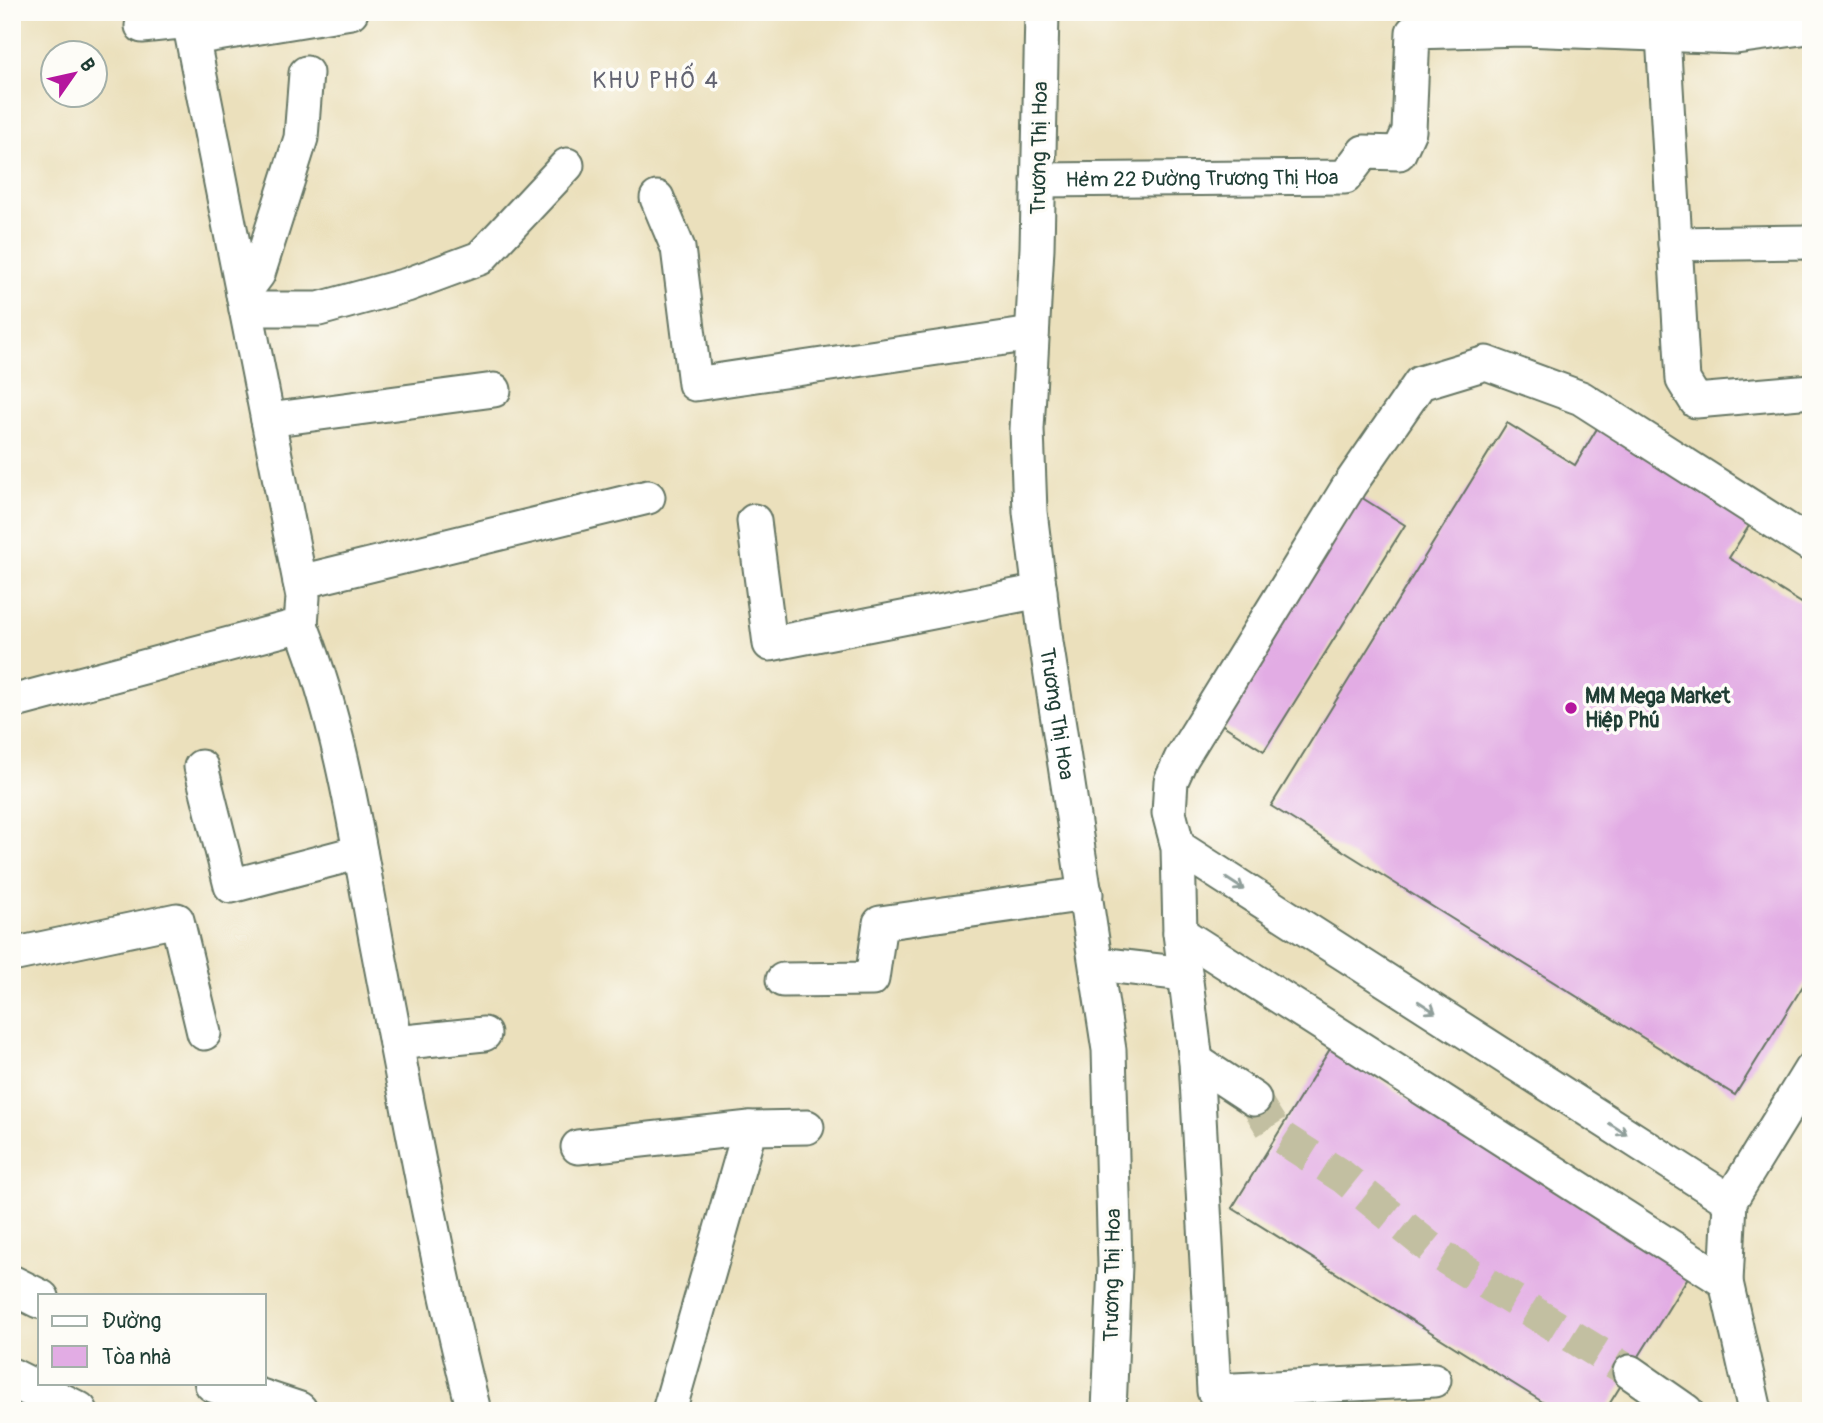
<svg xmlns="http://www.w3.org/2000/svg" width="1823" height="1423" viewBox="0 0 1823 1423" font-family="Pangolin,sans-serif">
	<rect width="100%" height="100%" fill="#fdfcf7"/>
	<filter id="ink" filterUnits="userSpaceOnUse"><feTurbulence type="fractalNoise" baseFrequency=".0143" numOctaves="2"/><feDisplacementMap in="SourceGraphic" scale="14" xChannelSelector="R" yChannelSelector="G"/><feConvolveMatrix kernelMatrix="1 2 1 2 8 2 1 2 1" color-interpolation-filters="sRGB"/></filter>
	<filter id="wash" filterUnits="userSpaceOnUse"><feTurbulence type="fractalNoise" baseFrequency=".00686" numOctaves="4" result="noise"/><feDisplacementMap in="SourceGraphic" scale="28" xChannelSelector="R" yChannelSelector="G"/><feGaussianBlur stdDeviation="1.57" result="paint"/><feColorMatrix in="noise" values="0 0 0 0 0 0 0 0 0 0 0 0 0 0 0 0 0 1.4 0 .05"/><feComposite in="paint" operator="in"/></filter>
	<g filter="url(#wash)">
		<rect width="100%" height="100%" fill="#ebe0bc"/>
		<g id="blocks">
			<g fill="#e2ace4">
				<polygon points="1601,422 1754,518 1729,558 1811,609 1811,973 1735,1095 1271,806 1507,423 1575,465"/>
				<polygon points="1356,494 1405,525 1264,751 1215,720"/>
				<polygon points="1330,1049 1690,1274 1605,1411 1557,1411 1232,1208"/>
			</g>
		</g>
	</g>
	<g filter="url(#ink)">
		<use href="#blocks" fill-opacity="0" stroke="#667664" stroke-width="2"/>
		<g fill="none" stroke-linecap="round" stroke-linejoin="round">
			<polyline stroke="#c2bfa1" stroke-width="33" stroke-dasharray="33 17" stroke-linecap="butt" points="1254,1099 1276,1134 1343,1177 1434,1251 1630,1372"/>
			<g stroke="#667664" stroke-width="37">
				<g id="minor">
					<path id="s1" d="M 1042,12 L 1037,248 L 1027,429 L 1030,512 L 1046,642 L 1109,1050 L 1115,1265 L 1109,1411"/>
					<polyline points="1663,35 1683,380 1696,401 1811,391"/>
					<polyline points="193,38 351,12"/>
					<path id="s2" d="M 1038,180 L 1345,177 L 1364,152 L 1399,153 L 1409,131 L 1413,32 L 1522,29 L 1736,37 L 1808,27 L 1808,12"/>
					<polyline points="657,198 678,248 695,384 1032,334"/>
					<polyline points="1675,244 1811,242"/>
					<polyline points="243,294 258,274 301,138 306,73"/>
					<polyline points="246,309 319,309 407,285 480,258 567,165"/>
					<polyline points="268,420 494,390"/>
					<polyline points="754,521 770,644 1040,591"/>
					<polyline points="300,582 648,497"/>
					<path d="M 301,625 C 341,727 357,836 377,944 C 407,1100 435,1257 474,1411"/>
					<polyline points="12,702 301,625 303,597 189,21 142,26"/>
					<polyline points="201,767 231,886 360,852"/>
					<polyline points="1178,847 1730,1201"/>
					<polyline points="1180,933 1726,1282"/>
					<polyline points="12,955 177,920 204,1033"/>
					<polyline points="1098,964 1185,974"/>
					<polyline points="783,980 872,979 880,923 1086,894"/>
					<polyline points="396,1043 484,1034"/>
					<polyline points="1196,1061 1254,1099"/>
					<polyline points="578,1147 750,1128 807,1127"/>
					<polyline points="1630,1372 1686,1411"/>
					<polyline points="1434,1380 1214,1391 1196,1061 1180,933 1178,847 1169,813 1171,781 1181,759 1349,486 1420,383 1486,363 1581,398 1811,545"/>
					<polyline points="669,1411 750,1128"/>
					<polyline points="1755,1411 1726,1282 1730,1201 1811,1069"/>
				</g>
			</g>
			<g stroke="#667664" stroke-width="42">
				<g id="highway">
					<polyline points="12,1285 40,1299"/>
					<polyline points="12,1378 78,1411"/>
					<polyline points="214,1383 298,1411"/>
				</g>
			</g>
			<use href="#minor" stroke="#fff" stroke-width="33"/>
			<use href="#highway" stroke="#fff" stroke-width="38"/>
		</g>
		<defs><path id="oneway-shaft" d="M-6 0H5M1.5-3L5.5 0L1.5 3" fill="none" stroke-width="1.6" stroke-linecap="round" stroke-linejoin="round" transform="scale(1.75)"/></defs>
		<g stroke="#8f9e9a">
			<use href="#oneway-shaft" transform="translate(1235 884) rotate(33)"/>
			<use href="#oneway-shaft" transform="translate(1427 1007) rotate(33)"/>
			<use href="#oneway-shaft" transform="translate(1618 1129) rotate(33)"/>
		</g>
	</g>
	<circle fill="#b5179e" stroke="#fdfcf7" stroke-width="2.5" cx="1571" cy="708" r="7"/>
	<g text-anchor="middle" stroke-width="7" stroke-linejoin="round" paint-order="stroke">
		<g font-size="21" fill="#1f3d34" stroke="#fdfcf7">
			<text transform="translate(1039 148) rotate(-89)" y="7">Trương Thị Hoa</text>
			<text dy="7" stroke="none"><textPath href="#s2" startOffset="164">Hẻm 22 Đường Trương Thị Hoa</textPath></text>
			<text dy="7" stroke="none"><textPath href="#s1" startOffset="704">Trương Thị Hoa</textPath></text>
			<text transform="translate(1112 1275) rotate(-89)" y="7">Trương Thị Hoa</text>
		</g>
		<g font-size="21" font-weight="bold" fill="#1f3d34" stroke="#fdfcf7" text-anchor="start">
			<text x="1585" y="703">MM Mega Market<tspan x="1585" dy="24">Hiệp Phú</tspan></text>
		</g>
		<g font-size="23" letter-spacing="2" fill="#636472" stroke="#fdfcf7">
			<text x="656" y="88">KHU PHỐ 4</text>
		</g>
	</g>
	<rect width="1823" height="1423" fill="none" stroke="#fdfcf7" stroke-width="42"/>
	<rect x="38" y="1294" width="228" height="91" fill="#fdfcf7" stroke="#a4b0a9" stroke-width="2"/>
	<rect x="52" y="1316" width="35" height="10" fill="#ffffff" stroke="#a4b0a9" stroke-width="2"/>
	<text x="102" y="1328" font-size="21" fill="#1f3d34">Đường</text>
	<rect x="52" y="1346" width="35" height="21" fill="#e2ace4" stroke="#a4b0a9" stroke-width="2"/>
	<text x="102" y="1364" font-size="21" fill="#1f3d34">Tòa nhà</text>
	<g transform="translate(74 74) rotate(56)"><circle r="33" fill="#fdfcf7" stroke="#a4b0a9" stroke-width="2"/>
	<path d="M0-5L12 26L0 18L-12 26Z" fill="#b5179e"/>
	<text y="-10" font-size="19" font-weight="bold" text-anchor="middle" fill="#1f3d34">B</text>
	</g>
</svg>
